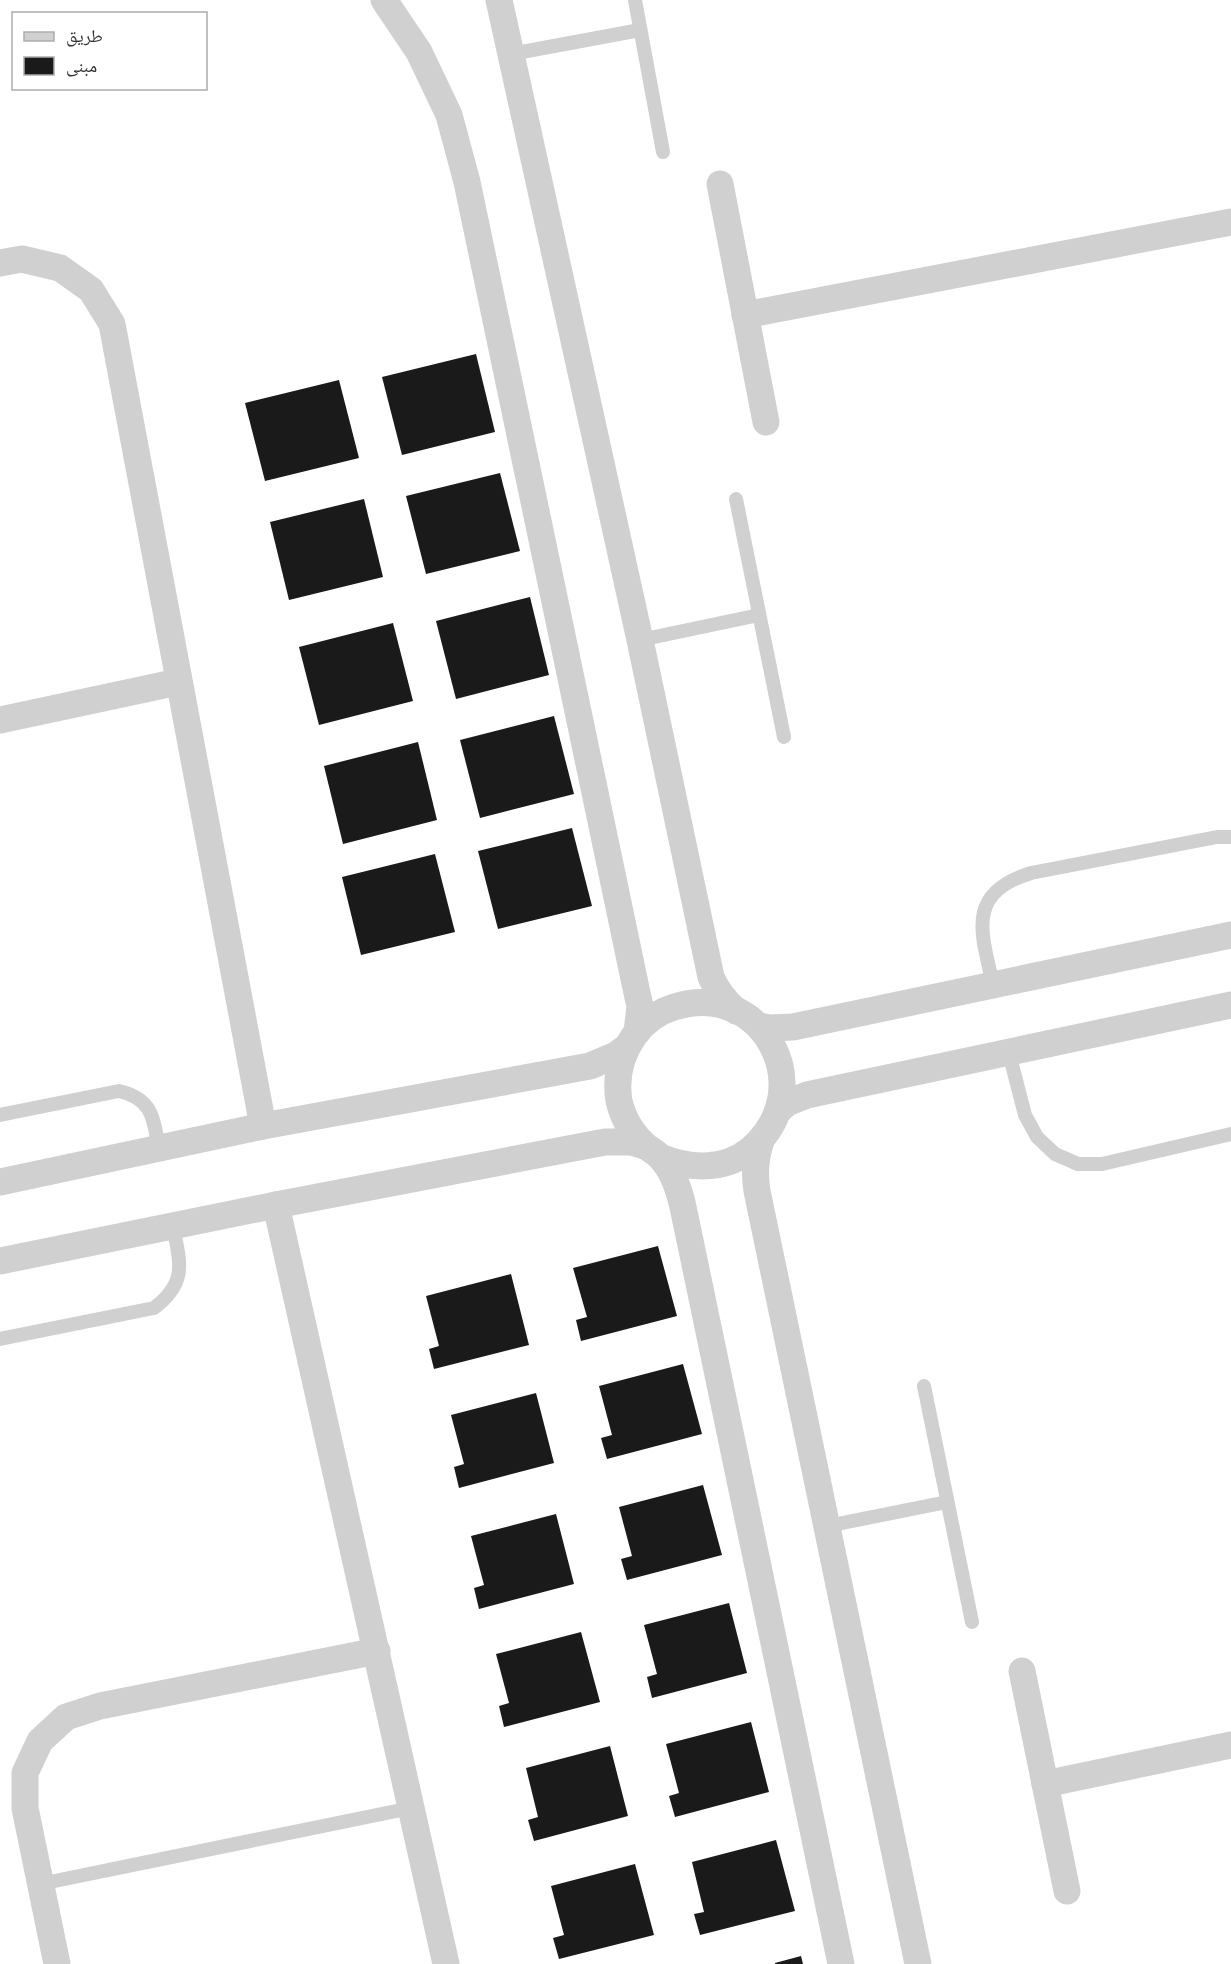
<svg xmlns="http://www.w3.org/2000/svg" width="1231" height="1964" viewBox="0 0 1231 1964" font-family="'Exo 2','Noto Naskh Arabic',sans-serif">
	<rect width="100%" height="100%" fill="#fff"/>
	<g fill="#1a1a1a">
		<polygon points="476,354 495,432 402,455 382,377"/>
		<polygon points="339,380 359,458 265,481 245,403"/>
		<polygon points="500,473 520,551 426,574 406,496"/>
		<polygon points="364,499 383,577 289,600 270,522"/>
		<polygon points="530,597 549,675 456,699 436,621"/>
		<polygon points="393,623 413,701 319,725 299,647"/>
		<polygon points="554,716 574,794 480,818 460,740"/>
		<polygon points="418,742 437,820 343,844 324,766"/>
		<polygon points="572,828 592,906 498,929 478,851"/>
		<polygon points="435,854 455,932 361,955 342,877"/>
		<polygon points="658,1246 677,1316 581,1341 576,1320 587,1317 573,1268"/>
		<polygon points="511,1274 529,1345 434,1369 429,1349 439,1346 426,1296"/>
		<polygon points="683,1364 702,1434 607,1459 601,1438 612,1435 599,1386"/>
		<polygon points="536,1393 554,1463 459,1488 454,1467 464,1464 451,1415"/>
		<polygon points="703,1485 722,1555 627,1580 621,1559 632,1556 619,1507"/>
		<polygon points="556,1514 574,1584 479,1609 474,1588 484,1585 471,1536"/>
		<polygon points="729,1603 747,1673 652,1698 647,1677 657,1674 644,1625"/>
		<polygon points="581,1632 600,1702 504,1727 499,1706 509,1703 496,1654"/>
		<polygon points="751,1722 769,1792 675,1817 669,1796 679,1793 666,1744"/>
		<polygon points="610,1746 628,1816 534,1841 528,1820 538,1817 526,1768"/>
		<polygon points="776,1840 795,1911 700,1935 694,1914 704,1912 692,1862"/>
		<polygon points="635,1864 654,1935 559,1959 553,1938 564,1935 551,1886"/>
		<polygon points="801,1956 803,1964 775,1964 775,1963"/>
	</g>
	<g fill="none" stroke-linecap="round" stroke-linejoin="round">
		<g stroke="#d0d0d0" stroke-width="14">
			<polyline points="635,0 663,152"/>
			<polyline points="511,54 640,30"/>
			<polyline points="736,499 784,737"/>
			<polyline points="640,640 759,615"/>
			<path d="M 993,984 C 981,932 966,893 1031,873 L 1217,837 L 1231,837"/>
			<polyline points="1009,1053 1025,1115 1037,1137 1055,1154 1078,1164 1102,1164 1231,1134"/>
			<path d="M 0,1115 L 119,1091 C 153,1099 153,1118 159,1148"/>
			<path d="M 0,1339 L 154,1308 C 188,1282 180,1263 173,1226"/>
			<polyline points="924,1386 972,1622"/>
			<polyline points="827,1526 947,1502"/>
			<polyline points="40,1884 411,1808"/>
		</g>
		<g stroke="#d0d0d0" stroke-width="27">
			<polyline points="384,0 419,52 449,115 467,182 637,993 640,1006 637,1032"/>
			<path d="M 499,0 L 640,640 L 711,977 C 717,991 724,1000 736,1011"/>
			<polyline points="720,184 766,422"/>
			<polyline points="0,263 22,259 60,268 91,290 112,324 263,1126"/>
			<polyline points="745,315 1231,222"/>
			<polyline points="0,720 178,682"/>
			<polyline points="759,1026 770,1028 793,1027 1231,935"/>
			<polyline points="779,1110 787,1103 807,1095 1231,1005"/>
			<path d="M 761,1141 C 755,1158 754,1173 757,1191 L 918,1964"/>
			<path d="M 660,1157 C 689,1169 724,1171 750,1150 C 822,1089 762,979 674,1007 C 658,1012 644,1022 634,1036 C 621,1055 615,1077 619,1101 C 623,1118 633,1135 647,1147 C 651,1150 657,1153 661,1158 C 673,1171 679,1189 683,1207 L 841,1964"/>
			<polyline points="0,1182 263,1126 590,1066 616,1055 627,1047"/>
			<polyline points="276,1205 446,1964"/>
			<polyline points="0,1261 276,1205 605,1142 632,1142 645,1146"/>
			<polyline points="1022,1671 1067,1891"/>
			<polyline points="1045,1784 1231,1745"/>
			<polyline points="57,1964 25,1808 25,1773 40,1741 66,1717 100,1706 377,1651"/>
		</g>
	</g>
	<rect x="12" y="12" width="195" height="78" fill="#ffffff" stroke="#adadad" stroke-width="1.5"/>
	<rect x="24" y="32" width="30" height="9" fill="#d0d0d0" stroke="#adadad" stroke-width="1.5"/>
	<text x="66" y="42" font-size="18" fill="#333333">طريق</text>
	<rect x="24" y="57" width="30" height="18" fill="#1a1a1a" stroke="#adadad" stroke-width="1.5"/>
	<text x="66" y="72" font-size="18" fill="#333333">مبنى</text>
</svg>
